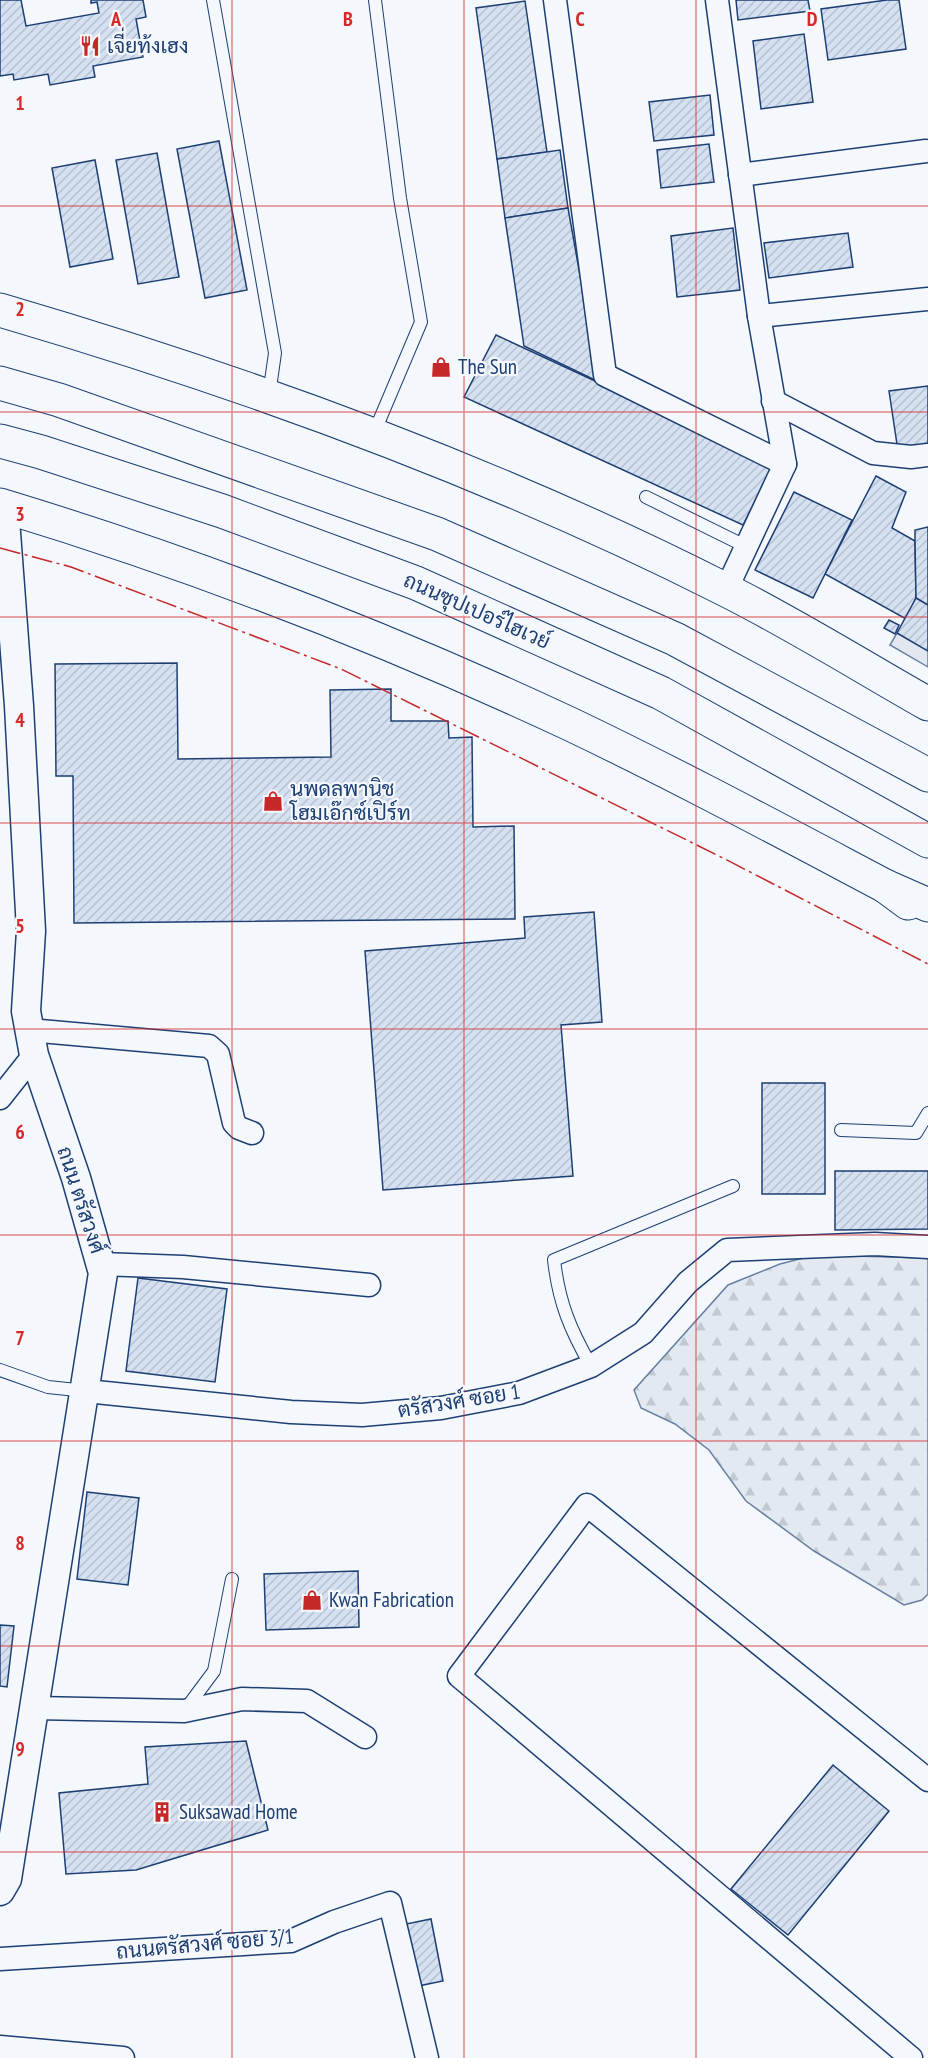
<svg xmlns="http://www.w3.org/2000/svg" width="928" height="2058" viewBox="0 0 928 2058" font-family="'PT Sans Narrow',Sarabun,sans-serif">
	<defs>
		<pattern id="forest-firs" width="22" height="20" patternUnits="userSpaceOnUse" patternTransform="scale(1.5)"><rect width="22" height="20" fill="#e3e9f0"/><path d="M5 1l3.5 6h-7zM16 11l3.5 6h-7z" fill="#c2c9d1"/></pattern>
		<pattern id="building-hatch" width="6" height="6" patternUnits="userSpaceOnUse" patternTransform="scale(1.5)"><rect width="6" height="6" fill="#d5e0f0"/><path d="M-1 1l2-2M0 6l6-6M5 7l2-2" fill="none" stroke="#b6c1d1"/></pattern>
	</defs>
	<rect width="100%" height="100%" fill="#f4f7fb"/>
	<polygon fill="url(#forest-firs)" stroke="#687fa3" stroke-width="1.5" points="815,1255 928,1258 928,1594 922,1600 904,1605 814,1551 746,1501 709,1450 675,1424 641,1408 634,1390 728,1285 780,1264"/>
	<polygon fill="#e3e8f0" stroke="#687fa3" stroke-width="1.5" points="897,633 928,651 928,667 890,645"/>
	<g fill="url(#building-hatch)" stroke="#1d3f73" stroke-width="1.5">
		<polygon points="0,0 21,0 26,26 99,13 97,2 91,3 91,0 143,0 146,17 136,19 143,57 93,66 95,77 50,85 48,74 14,80 13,74 0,76"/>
		<polygon points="736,0 808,0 810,11 738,20"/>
		<polygon points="887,0 899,0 906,49 828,60 821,9"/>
		<polygon points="525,1 547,152 497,159 476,8"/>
		<polygon points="804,34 813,102 761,109 753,41"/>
		<polygon points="710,95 714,135 654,141 649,102"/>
		<polygon points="219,141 247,290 205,298 177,149"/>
		<polygon points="709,144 714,182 661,188 657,150"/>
		<polygon points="560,150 568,208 505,218 497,159"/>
		<polygon points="157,153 179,277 138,284 116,160"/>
		<polygon points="95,160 113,259 70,267 52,168"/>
		<polygon points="568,208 599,382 524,346 505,218"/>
		<polygon points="733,228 740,290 677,297 671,236"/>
		<polygon points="848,233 853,267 769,278 764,243"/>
		<polygon points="496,335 774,464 743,525 464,397"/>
		<polygon points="928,386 928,446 898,451 889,391"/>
		<polygon points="876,476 906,492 892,528 915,541 916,598 906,619 825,574"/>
		<polygon points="794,492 852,520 813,598 755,570"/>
		<polygon points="928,527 928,605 916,598 915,541 915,530"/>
		<polygon points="916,598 928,605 928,651 897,633"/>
		<polygon points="889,620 899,625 895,634 884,628"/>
		<polygon points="177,663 178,759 331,757 330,690 391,689 391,721 448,721 449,738 472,737 473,827 514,826 515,919 74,923 73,776 56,776 55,664"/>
		<polygon points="594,912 602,1022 561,1025 573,1176 383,1190 365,951 525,938 524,917"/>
		<rect x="762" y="1083" width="63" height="111"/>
		<polygon points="835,1171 928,1171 928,1229 835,1230"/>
		<polygon points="138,1278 227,1289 215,1382 126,1371"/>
		<polygon points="87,1492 139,1498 128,1585 77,1579"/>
		<polygon points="358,1571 359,1627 266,1630 264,1574"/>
		<polygon points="0,1625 14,1626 7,1687 0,1686"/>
		<polygon points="246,1741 268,1830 136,1870 66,1874 59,1793 148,1784 145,1747"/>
		<polygon points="833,1765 889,1811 788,1935 731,1889"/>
		<polygon points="431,1919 443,1981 418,1986 406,1924"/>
	</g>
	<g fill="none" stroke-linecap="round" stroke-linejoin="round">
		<g stroke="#1d3f73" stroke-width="14">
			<g id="service">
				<polyline points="213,0 275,353 269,395"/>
				<polyline points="374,433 421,322 400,198 375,0"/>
				<polyline points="646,497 745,546"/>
				<polyline points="841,1130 916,1133 928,1113"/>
				<path d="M 591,1366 C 570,1329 559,1303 554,1260 L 733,1186"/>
				<polyline points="0,1370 48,1387 86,1391"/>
				<polyline points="185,1710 214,1671 232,1579"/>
			</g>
		</g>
		<g stroke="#1d3f73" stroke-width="25">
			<g id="minor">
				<polyline points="555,0 605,375 785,464"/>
				<polyline points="717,0 759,316 785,464 726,590"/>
				<polyline points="740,175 926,151"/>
				<polyline points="759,316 928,299"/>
				<polyline points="773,401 873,453 911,457 928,455"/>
				<polyline points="29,1030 209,1046 218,1054 234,1123 239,1128 252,1133"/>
				<polyline points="0,1098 34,1055"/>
				<polyline points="101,1264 183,1267 369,1285"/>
				<polyline points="86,1391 291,1412 362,1415 441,1408 519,1393 591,1366 643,1333 688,1282 727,1250 875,1244 928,1247"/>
				<polyline points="35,1708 184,1711 242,1699 307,1701 365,1737"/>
				<polyline points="0,1959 291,1941 334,1922 390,1903 427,2058"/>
				<polyline points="0,2047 123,2058"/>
				<polyline points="911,2058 459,1676 587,1505 928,1780"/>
			</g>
		</g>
		<g stroke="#1d3f73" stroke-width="31">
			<polyline id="tertiary" points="0,1891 7,1879 103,1273 76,1178 34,1055 26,1011 31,931 19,706 4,506"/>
		</g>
		<g stroke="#1d3f73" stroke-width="35">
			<g id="secondary">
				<path d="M 0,310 C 249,383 493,472 724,589 C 794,624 861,666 928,704"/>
				<path d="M 0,505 C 195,564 386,638 570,724 C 677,775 781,831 885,886 L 908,903"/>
			</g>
		</g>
		<g stroke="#1d3f73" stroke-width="35">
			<g id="trunk">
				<polyline points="0,383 59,400 437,534 675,639 928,775"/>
				<polyline points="0,441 41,452 222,511 416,583 661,693 928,841"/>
				<polyline points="885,886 928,905"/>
			</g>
		</g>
		<use href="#service" stroke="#f4f7fb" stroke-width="12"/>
		<use href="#minor" stroke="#f4f7fb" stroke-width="22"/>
		<use href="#tertiary" stroke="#f4f7fb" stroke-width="28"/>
		<use href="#secondary" stroke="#f4f7fb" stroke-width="33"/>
		<use href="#trunk" stroke="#f4f7fb" stroke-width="33"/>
		<polyline stroke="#c62828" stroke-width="1.5" stroke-dasharray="21 4.5 3 4.5" stroke-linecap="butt" points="0,548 71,567 341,669 725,859 928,964"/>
	</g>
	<path fill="none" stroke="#d62828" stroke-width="1.5" stroke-opacity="0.55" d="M 232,0 L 232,2058M 464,0 L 464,2058M 696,0 L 696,2058M 0,206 L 928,206M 0,412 L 928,412M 0,617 L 928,617M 0,823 L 928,823M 0,1029 L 928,1029M 0,1235 L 928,1235M 0,1441 L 928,1441M 0,1646 L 928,1646M 0,1852 L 928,1852"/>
	<defs>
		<g id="restaurant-bare" transform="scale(1.62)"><path d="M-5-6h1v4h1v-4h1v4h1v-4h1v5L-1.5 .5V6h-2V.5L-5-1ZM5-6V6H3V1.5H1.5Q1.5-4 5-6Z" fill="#c62828" stroke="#f4f7fb" stroke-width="2.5" paint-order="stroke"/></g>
		<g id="shop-bare" transform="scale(1.62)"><path d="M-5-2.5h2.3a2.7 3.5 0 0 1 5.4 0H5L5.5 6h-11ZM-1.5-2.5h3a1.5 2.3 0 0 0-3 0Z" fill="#c62828" stroke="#f4f7fb" stroke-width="2.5" paint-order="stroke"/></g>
		<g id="building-bare" transform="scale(1.62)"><path d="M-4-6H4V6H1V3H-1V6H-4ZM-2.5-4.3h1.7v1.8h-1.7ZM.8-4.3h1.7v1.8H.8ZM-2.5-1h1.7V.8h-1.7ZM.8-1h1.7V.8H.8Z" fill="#c62828" stroke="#f4f7fb" stroke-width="2.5" paint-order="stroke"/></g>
	</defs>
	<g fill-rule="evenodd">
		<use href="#restaurant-bare" x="90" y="46"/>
		<use href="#shop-bare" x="441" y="367"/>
		<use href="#shop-bare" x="273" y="801"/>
		<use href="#shop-bare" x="312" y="1600"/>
		<use href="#building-bare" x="162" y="1812"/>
	</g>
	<g text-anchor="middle" stroke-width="4.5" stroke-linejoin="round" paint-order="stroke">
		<g font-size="21" fill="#1d3f73" stroke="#f4f7fb" text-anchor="start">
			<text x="107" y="53">เจี่ยท้งเฮง</text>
			<text x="458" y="374">The Sun</text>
			<text x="290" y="796">นพดลพานิช<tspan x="290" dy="24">โฮมเอ๊กซ์เปิร์ท</tspan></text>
			<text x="329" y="1607">Kwan Fabrication</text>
			<text x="179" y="1819">Suksawad Home</text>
		</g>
		<g font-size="21" fill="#1d3f73" stroke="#f4f7fb">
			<text transform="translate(477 611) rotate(24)" y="7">ถนนซุปเปอร์ไฮเวย์</text>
			<text transform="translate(81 1200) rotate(72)" y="7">ถนน ตรัสวงศ์</text>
			<text transform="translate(459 1401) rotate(-9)" y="7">ตรัสวงศ์ ซอย 1</text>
			<text transform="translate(205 1944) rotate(-5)" y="7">ถนนตรัสวงศ์ ซอย 3/1</text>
		</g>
	</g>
	<g font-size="20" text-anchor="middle" font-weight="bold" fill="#d62828" stroke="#f4f7fb" stroke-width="4.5" stroke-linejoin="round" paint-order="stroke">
		<text x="116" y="26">A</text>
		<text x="348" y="26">B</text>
		<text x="580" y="26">C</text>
		<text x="812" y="26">D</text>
		<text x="20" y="110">1</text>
		<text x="20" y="316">2</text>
		<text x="20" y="521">3</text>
		<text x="20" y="727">4</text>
		<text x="20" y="933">5</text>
		<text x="20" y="1139">6</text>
		<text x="20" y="1345">7</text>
		<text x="20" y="1550">8</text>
		<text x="20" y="1756">9</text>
	</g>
</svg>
